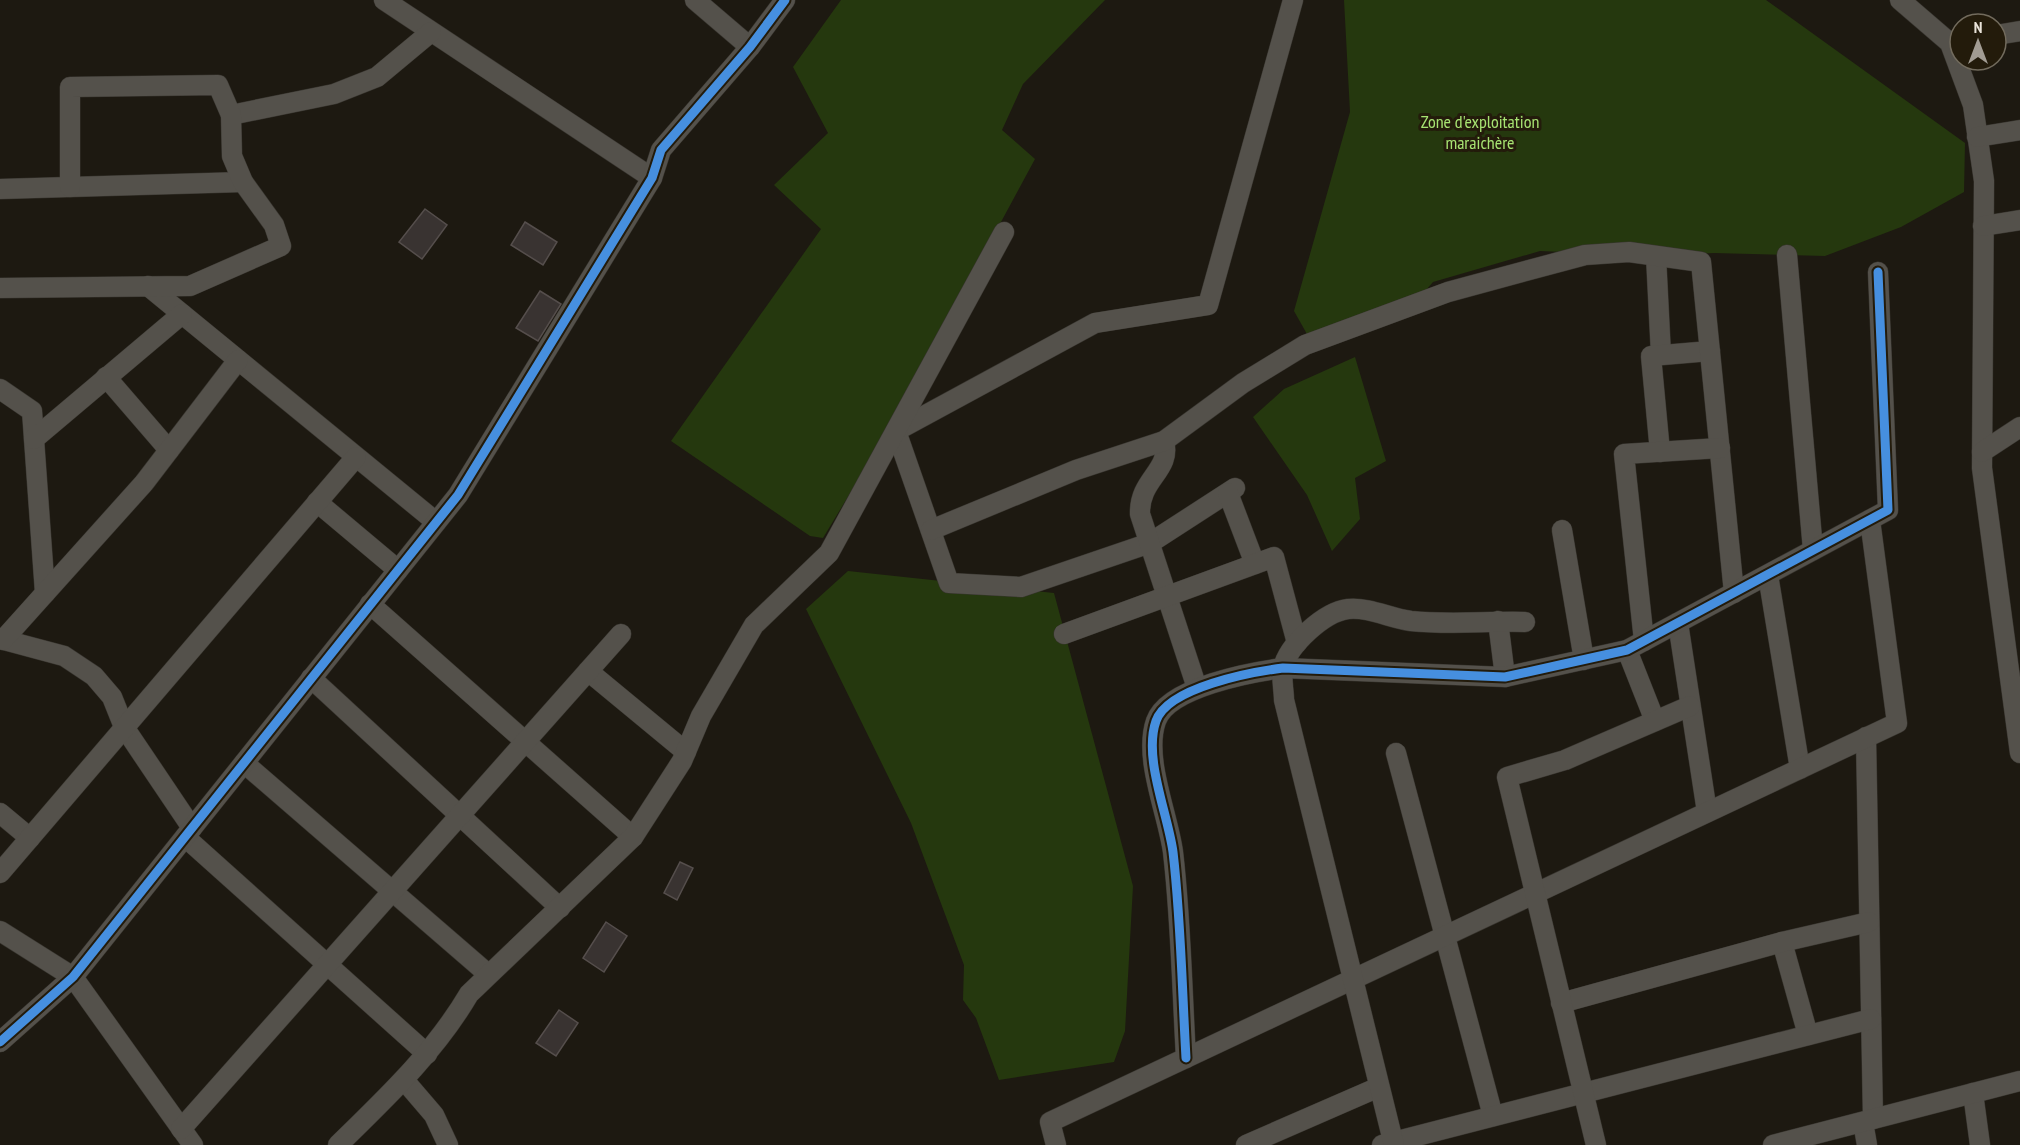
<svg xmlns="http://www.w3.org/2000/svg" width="2020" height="1145" viewBox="0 0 2020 1145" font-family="'PT Sans Narrow',sans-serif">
	<rect width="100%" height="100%" fill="#1d1911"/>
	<g fill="#25380e">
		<polygon points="841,0 1105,0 1023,84 1002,130 1035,159 893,422 823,538 810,536 671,441 821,229 774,185 828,133 793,67"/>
		<polygon points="1344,0 1766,0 1965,143 1964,192 1901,227 1825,256 1714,253 1656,256 1540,251 1433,282 1414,304 1312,343 1294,311 1350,112"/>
		<polygon points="1355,357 1386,461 1355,478 1360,519 1332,551 1307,495 1253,417 1284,389"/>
		<polygon points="848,571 1054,593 1133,886 1125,1031 1114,1062 999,1080 976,1018 963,1000 964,965 911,823 806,609"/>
	</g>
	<g fill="#393331" stroke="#554e4c" stroke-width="1.5">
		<polygon points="425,209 447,225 422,259 399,242"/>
		<polygon points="525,222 557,242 543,265 511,245"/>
		<polygon points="540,291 561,304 538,341 516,328"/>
		<polygon points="680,862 693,868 677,900 664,893"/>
		<polygon points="606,922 627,936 604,972 583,958"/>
		<polygon points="559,1010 578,1023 556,1056 536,1043"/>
	</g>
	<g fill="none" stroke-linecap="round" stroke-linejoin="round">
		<g stroke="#38352f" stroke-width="21">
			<g id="minor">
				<polyline points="384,0 652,178"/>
				<polyline points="695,0 750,47"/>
				<polyline points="1900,0 1950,43 1973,105 1984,181 1982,468 2020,753"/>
				<polyline points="1996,35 2020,31"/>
				<polyline points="231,115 334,94 377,77 431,32"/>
				<polyline points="1977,137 2020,130"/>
				<polyline points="0,189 243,182"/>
				<polyline points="1983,226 2020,220"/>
				<polyline points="1787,255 1813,550"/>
				<polyline points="1656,256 1661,355"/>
				<polyline points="148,286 436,522"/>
				<polyline points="0,288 190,286 281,246 274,225 243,182 232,156 231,115 218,85 70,87 70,187"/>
				<polyline points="106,377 169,450"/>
				<polyline points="0,389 32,411 45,593"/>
				<polyline points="896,431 1095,323 1208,305 1293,0"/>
				<polyline points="896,431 949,583 1021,587 1150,543 1235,488"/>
				<polyline points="34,439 182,314"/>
				<path d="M 1164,441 C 1172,471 1139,478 1140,514 L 1197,688"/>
				<polyline points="1660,452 1651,356 1710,351"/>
				<polyline points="1982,452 2020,427"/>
				<polyline points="1228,493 1255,564"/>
				<polyline points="317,502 398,570"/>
				<polyline points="931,530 1076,470 1164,441 1243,383 1305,345 1448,292 1585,255 1629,252 1701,262 1734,593"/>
				<polyline points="1562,530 1584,660"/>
				<polyline points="1768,575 1800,769"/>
				<polyline points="370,604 633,837"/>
				<polyline points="1498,621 1505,677"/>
				<polyline points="1678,623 1707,812"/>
				<polyline points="1064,634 1274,557 1297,643"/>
				<polyline points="0,639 64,656 94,676 112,697 124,727 192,828"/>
				<polyline points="3,640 144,483 238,360"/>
				<polyline points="1644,641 1624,454 1720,448"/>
				<polyline points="1627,650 1655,721"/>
				<polyline points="588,671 686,752"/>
				<polyline points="311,678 560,908"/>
				<polyline points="1866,737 1873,1119"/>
				<polyline points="1396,753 1493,1116"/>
				<polyline points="244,763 488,974"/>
				<polyline points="0,813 30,838"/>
				<polyline points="185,837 427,1054"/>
				<polyline points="0,873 356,457"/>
				<polyline points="0,931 73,977 193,1145"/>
				<polyline points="1782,942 1808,1035"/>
				<polyline points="1561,1003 1782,942 1869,922"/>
				<polyline points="0,1042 73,977 458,495 652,178 661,150 750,47 785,0"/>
				<path d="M 1186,1058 C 1182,989 1181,920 1173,852 C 1168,814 1143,758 1156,721 C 1168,687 1252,672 1283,668 L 1505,677 L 1627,650 L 1888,510 L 1878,272"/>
				<polyline points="404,1080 434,1115 448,1145"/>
				<polyline points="1973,1093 1980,1145"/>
				<polyline points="1863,1122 1867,1145"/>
				<polyline points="181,1129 621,634"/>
				<path d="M 338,1145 C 386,1098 435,1052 469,994 L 633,837 L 682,761 L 701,716 L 754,625 L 829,553 L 1004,232"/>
				<polyline points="1056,1145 1050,1122 1897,723 1870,520"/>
				<polyline points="1246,1145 1379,1087"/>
				<polyline points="1382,1145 1871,1019"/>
				<path d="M 1394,1145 L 1284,700 C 1284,691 1281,678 1283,668 C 1288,645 1324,612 1348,609 C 1370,607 1389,618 1411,621 C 1448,625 1487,621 1525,622"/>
				<polyline points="1596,1145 1507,777 1565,760 1690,706"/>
				<polyline points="1773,1145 2020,1081"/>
			</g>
		</g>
		<use href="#minor" stroke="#54514b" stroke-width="20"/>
		<g stroke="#231b0b" stroke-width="13">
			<g id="cycleway">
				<polyline points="0,1042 73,977 458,495 652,178 661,150 750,47 785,0"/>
				<path d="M 1186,1058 C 1182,989 1181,920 1173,852 C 1168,814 1143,758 1156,721 C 1168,687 1252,672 1283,668 L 1505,677 L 1627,650 L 1888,510 L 1878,272"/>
			</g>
		</g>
		<use href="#cycleway" stroke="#468fdf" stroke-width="9"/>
	</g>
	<g text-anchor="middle" stroke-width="6" stroke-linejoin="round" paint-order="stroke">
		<g font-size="18" fill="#a7e372" stroke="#231b0b">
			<text x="1480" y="128">Zone d'exploitation<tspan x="1480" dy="21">maraichère</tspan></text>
		</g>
	</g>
	<g transform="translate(1978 42)"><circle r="28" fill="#231b0b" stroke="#726b5d" stroke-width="1.5"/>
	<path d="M0-4.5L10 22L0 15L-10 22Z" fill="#a29c93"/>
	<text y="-9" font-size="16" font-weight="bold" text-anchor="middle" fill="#e9e3d9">N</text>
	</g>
</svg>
